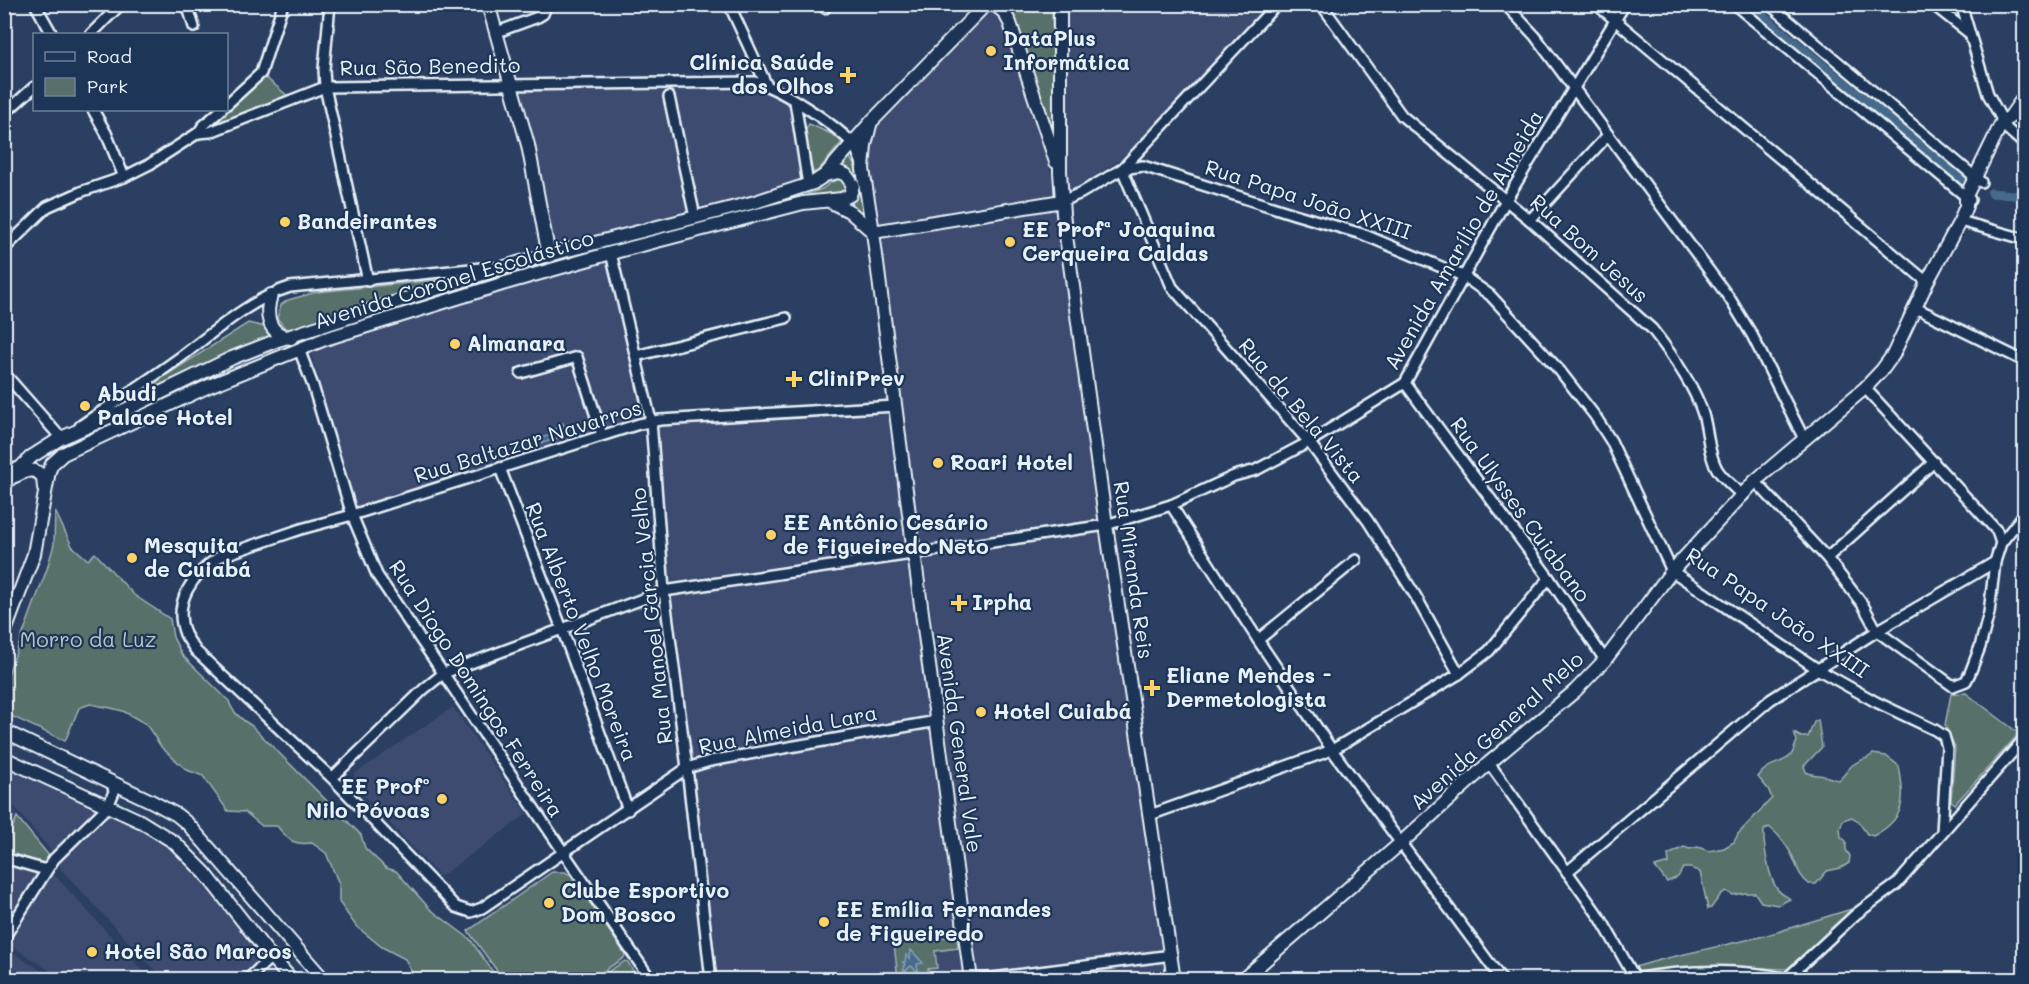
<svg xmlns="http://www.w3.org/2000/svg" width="2029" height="984" viewBox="0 0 2029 984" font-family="Mali,sans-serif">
	<rect width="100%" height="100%" fill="#2b3f62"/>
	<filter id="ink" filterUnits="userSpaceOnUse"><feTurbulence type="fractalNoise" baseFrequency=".0167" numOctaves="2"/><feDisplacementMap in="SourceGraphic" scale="12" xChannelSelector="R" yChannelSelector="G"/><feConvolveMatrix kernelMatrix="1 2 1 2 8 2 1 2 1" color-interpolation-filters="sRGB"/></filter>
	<g filter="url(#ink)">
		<g fill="#3c4b6f">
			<polygon points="1068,5 1276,5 1125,156 1068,195"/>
			<polygon points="990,7 998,7 1012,41 1052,176 1055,200 881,224 877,221 868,168 871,142 885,112"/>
			<polygon points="723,85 759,88 784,97 789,103 803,182 756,197 552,250 518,90"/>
			<polygon points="1056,209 1103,522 922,546 879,246 885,236"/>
			<polygon points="607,259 646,418 355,507 311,354 313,347"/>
			<polygon points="889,410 909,549 670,582 656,423"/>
			<polygon points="1106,531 1167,949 979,973 923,554"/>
			<polygon points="908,553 930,719 693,763 672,593"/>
			<polygon points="453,707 527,814 440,877 353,784 354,774"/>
			<polygon points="934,728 965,977 947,980 716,979 694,770"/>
			<polygon points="4,756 102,804 53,853 5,796"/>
			<polygon points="5,800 11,806 17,817 10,834 5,857"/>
			<polygon points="108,810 174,845 213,889 264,956 263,960 240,979 163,979 61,869 59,862 59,856"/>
			<polygon points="14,864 44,871 5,935 5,893"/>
			<polygon points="50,870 150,979 63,979 7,943"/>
			<polygon points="5,948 55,979 5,979"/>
			<polygon points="1169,958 1171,980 1000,980"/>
			<polygon points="272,960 289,980 252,980"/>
		</g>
		<g fill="#586f6b" stroke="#a0b0b2" stroke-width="1.5">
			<polygon points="1007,5 1052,5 1054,127 1051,128 1014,19"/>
			<polygon points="265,77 288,96 204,129"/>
			<polygon points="809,124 836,136 842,142 816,173 812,171 805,130"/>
			<path d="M 848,155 C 861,171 861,199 865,219 L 843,201 L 854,196 L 837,169 Z"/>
			<polygon points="841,178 848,185 845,193 808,198 807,194 822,189 832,182"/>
			<polygon points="448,279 295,330 285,328 277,318 281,305 288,300 317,292"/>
			<polygon points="248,323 265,327 279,338 113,409"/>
			<path d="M 55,511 L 72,546 L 88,560 L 95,553 L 134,595 L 170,619 L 173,637 L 182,655 L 229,701 C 231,711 243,721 252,726 L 361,835 L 365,848 L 386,868 L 396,871 L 430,909 L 470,939 L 498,979 L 415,979 L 405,959 L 382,947 L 356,926 L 339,902 L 339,884 L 326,853 L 312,843 C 293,845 289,841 277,826 L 262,826 L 245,812 L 228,811 L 203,776 L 187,770 L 162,748 L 146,724 L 123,711 L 111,708 L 90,704 L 79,708 L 65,741 L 11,716 L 6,711 L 5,682 L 47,569 L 54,544 Z"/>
			<polygon points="1966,693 2017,732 2016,737 1955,804 1951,801 1955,747 1945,725 1951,694"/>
			<path d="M 1818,720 L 1822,747 L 1804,766 L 1806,772 C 1813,776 1818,774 1825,776 C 1831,778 1833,779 1839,780 C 1845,775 1848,768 1854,764 C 1860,759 1867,760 1873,754 L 1886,756 L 1899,766 C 1905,800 1906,819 1873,836 L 1867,834 L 1858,821 L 1852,817 L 1843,820 L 1840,829 L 1841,837 L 1846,841 L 1846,850 L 1850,856 L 1849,863 L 1841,868 L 1827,871 L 1816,884 L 1809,884 C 1795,872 1798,864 1789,850 C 1784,842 1777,833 1769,827 L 1764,830 C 1763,844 1769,880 1778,890 C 1781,894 1786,896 1790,899 L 1778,905 L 1761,902 L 1755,893 L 1745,893 L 1733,895 L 1726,891 L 1721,894 L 1711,908 L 1708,909 L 1700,872 L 1691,868 L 1683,868 L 1678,877 L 1667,882 L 1655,867 L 1669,863 L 1668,855 L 1684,847 L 1690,849 L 1698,847 L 1709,851 L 1724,848 L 1734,842 L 1738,834 L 1772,798 L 1768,789 L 1758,777 C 1767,762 1782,765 1791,755 C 1794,751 1795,745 1797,741 L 1794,733 L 1801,737 L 1808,737 L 1814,722 Z"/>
			<polygon points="17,817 50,857 43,868 5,857 10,834"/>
			<polygon points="552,872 565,872 571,875 625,954 624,958 591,979 503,979 468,931"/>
			<polygon points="1855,908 1787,969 1700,966 1637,972 1635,967 1663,959 1764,936"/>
			<polygon points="957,936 958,948 935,951 937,968 928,969 929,979 898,979 894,943"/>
			<polygon points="625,961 628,962 638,979 596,979"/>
		</g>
		<g fill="#446b8c" stroke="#86a1b7" stroke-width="1.5">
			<polygon points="563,423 565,430 557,435 558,438 543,443 541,438 551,435 550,430 560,427 559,424"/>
			<polygon points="911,950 923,963 917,964 918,972 911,966 903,973 905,965 903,962 905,962 906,955 910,959"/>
		</g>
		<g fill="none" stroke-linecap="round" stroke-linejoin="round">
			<g stroke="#446b8c" stroke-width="9">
				<polyline points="1748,4 1967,184"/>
				<polyline points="1991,193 2024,196"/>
			</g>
			<g stroke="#e8f1f8" stroke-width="14">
				<g id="minor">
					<polyline points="35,4 52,34"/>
					<polyline points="187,4 194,27"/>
					<polyline points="330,4 324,69 325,87 368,281"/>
					<polyline points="729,4 766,84"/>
					<polyline points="823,4 825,8"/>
					<path d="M 1321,4 L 1402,116 L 1530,220 L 1652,329 C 1670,352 1693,384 1702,411 C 1709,430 1707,452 1717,469 C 1723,479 1735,488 1743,496"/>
					<polyline points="1505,4 1535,36 1730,299 1752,335 1804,439"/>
					<polyline points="1596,4 1927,282"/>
					<polyline points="1734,4 1970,200"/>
					<polyline points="1769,4 1981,182"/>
					<polyline points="1932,4 1969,33"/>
					<polyline points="1961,4 1988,94 2007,129 2024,144"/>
					<polyline points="497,32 538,17 543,14 547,4"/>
					<polyline points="91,34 121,4"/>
					<polyline points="669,97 695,217"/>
					<polyline points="795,101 808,185"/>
					<polyline points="226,105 261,73 283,4"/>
					<polyline points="93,110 106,133 124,177"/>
					<polyline points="4,114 34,87"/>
					<polyline points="198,133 203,126 221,110"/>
					<polyline points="1122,169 1172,287 1309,442 1368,521 1415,595 1459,674"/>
					<polyline points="1122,169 1277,4"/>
					<polyline points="1062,201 1081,193 1122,169 1143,166 1294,214 1362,234 1463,276 1490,295 1560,371 1595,416 1611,441 1672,571 1819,670 1876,702 1935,730 1944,736 1947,747 1942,832"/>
					<polyline points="1530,220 1608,135"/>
					<polyline points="1960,221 2024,239"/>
					<path d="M 4,249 L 47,207 L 83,191 L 124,177 L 150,164 L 198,133 L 210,132 L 325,87 L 754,82 C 779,87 834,124 852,143 C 857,149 859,157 862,164"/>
					<polyline points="611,253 651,421 664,591 687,768 711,980"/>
					<polyline points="1916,308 2024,361"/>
					<polyline points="299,349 313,386 352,515 377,575 564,853 651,980"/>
					<polyline points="636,356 786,318"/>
					<polyline points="4,373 61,438"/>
					<polyline points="521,373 577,357 602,435"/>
					<polyline points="1405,383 1549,578 1605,660"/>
					<polyline points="1865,388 1997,531 2001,543"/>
					<path d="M 896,406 L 660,420 L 639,424 L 352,515 L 301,529 L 219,557 C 193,574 172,602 185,634 C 188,640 192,645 196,651 L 332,778 L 456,907 L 471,912 L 482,908 L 687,768 L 710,761 L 937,721"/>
					<path d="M 80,426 C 114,403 149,380 182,356 C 215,331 251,299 290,287 L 491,267"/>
					<polyline points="500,468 562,629 628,810"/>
					<polyline points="4,471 21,467"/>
					<polyline points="1755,481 1827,558 1863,605 1877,631 1953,686 1966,681 1970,673 1980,647 1989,613 1995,562 2001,543 2024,514"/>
					<polyline points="1171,505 1258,640 1332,750 1502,980"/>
					<polyline points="1827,558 1934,462"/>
					<polyline points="1258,640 1356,560"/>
					<polyline points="1489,763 1601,919 1635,978"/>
					<polyline points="332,778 424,689 444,673 664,591 1106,525 1171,505 1234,476 1256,470 1309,442 1405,383 1506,200 1625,4"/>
					<polyline points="1150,815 1332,750 1459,674 1489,651 1549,578"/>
					<polyline points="4,858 46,870"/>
					<polyline points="1567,872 1770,700 1877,631 1995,562"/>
					<polyline points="4,938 54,859 108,806 114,792 112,782"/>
					<polyline points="247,980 271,957"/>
					<polyline points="976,980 1172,955"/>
					<path d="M 1626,980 C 1679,971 1736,967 1789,979"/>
					<polyline points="1785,980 1856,914 1897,884 2024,739"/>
				</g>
			</g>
			<g stroke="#e8f1f8" stroke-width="16">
				<g id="major">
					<polyline points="488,4 528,145 549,256"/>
					<polyline points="994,4 1004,12 1010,23 1056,162"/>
					<polyline points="1060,4 1060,172 1063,214 1106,525 1174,980"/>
					<polyline points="870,125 865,145 863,169 873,232 914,553 971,980"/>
					<polyline points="831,202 849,211 873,232 1062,201"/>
					<path d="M 271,295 C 265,314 267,334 291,338"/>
					<path d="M 15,476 C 25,471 34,466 43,477 L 44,488"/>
					<polyline points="4,485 31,457 61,438 121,412 232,358 278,340 517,263 755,202 813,183 825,175 872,121 986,4"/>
					<polyline points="4,634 34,554 49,471 52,464 63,454 209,386 325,339 502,284 611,253 803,203 842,199 850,195 853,185 846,175 839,172 825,175"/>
					<polyline points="4,731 151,801 177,815 188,824 324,980"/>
					<polyline points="4,758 140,821 174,842 205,873 271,957 292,980"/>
					<polyline points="1242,980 1402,842 1489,763 1575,691 1605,660 1672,571 1755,481 1865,388 1882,370 1893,355 1927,282 1960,221 1966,206 1966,196 2002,122 2010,117 2024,97"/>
				</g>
			</g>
			<use href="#minor" stroke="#1d3557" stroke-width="9"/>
			<use href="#major" stroke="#1d3557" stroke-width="12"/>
		</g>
	</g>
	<g fill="#ffd166" stroke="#1d3557" stroke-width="2">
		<circle cx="991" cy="51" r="6"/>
		<path d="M845 66h6v6h6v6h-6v6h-6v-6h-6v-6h6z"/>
		<circle cx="285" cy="222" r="6"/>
		<circle cx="1010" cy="242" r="6"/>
		<circle cx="455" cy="344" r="6"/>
		<path d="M791 370h6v6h6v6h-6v6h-6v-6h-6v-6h6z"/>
		<circle cx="85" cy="406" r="6"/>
		<circle cx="938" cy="463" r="6"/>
		<circle cx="771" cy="535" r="6"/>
		<circle cx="132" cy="558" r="6"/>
		<path d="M956 594h6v6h6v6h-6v6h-6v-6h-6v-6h6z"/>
		<path d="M1149 679h6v6h6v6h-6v6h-6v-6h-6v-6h6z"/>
		<circle cx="981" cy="712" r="6"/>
		<circle cx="442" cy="799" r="6"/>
		<circle cx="549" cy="903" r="6"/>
		<circle cx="824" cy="922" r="6"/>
		<circle cx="92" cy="952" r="6"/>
	</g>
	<g text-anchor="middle" stroke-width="4.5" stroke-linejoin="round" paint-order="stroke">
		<g font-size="21" font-weight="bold" fill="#e8f1f8" stroke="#1d3557" text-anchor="start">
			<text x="1003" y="46">DataPlus<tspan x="1003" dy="24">Informática</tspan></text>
			<text x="834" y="70" text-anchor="end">Clínica Saúde<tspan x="834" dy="24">dos Olhos</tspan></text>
			<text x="297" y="229">Bandeirantes</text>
			<text x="1022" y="237">EE Profª Joaquina<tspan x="1022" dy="24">Cerqueira Caldas</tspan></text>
			<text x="467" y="351">Almanara</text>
			<text x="808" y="386">CliniPrev</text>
			<text x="97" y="401">Abudi<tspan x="97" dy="24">Palace Hotel</tspan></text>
			<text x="950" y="470">Roari Hotel</text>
			<text x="783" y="530">EE Antônio Cesário<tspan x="783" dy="24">de Figueiredo Neto</tspan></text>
			<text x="144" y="553">Mesquita<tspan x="144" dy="24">de Cuiabá</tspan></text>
			<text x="972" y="610">Irpha</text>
			<text x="1166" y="683">Eliane Mendes -<tspan x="1166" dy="24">Dermetologista</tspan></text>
			<text x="993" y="719">Hotel Cuiabá</text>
			<text x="430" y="794" text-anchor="end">EE Profº<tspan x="430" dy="24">Nilo Póvoas</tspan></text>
			<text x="561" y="898">Clube Esportivo<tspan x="561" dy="24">Dom Bosco</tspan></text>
			<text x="836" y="917">EE Emília Fernandes<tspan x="836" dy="24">de Figueiredo</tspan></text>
			<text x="104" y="959">Hotel São Marcos</text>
		</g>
		<g font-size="21" fill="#e8f1f8" stroke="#1d3557">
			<text transform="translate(430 67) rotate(-1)" y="7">Rua São Benedito</text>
			<text transform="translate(1308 200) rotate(18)" y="7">Rua Papa João XXIII</text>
			<text transform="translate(1464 240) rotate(-60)" y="7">Avenida Amarílio de Almeida</text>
			<text transform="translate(1589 249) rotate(42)" y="7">Rua Bom Jesus</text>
			<text transform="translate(454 280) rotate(-17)" y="7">Avenida Coronel Escolástico</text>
			<text transform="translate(1301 411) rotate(50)" y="7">Rua da Bela Vista</text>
			<text transform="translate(528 442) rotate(-17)" y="7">Rua Baltazar Navarros</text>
			<text transform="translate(1520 510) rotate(54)" y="7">Rua Ulysses Cuiabano</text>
			<text transform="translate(1133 570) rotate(82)" y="7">Rua Miranda Reis</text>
			<text transform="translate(1777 613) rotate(34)" y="7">Rua Papa João XXIII</text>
			<text transform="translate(652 616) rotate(-96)" y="7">Rua Manoel Garcia Velho</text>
			<text transform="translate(581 632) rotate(69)" y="7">Rua Alberto Velho Moreira</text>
			<text transform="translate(476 689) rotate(57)" y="7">Rua Diogo Domingos Ferreira</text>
			<text transform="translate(788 730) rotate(-11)" y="7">Rua Almeida Lara</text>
			<text transform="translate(1497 731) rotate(-42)" y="7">Avenida General Melo</text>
			<text transform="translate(959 743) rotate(82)" y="7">Avenida General Vale</text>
		</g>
		<g font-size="21" fill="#b6c4c7" stroke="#1d3557">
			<text x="88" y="647">Morro da Luz</text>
		</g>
	</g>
	<rect width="2029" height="984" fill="none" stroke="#1d3557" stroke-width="24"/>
	<rect x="12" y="12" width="2005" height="960" fill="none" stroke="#e8f1f8" stroke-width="2" filter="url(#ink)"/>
	<rect x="33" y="33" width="195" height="78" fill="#1d3557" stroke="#6e8097" stroke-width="1.5"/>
	<rect x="45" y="52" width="30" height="9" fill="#1d3557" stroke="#6e8097" stroke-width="1.5"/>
	<text x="87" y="63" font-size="18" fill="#e8f1f8">Road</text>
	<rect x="45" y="78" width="30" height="18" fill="#586f6b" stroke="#6e8097" stroke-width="1.5"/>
	<text x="87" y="93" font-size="18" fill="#e8f1f8">Park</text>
</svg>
